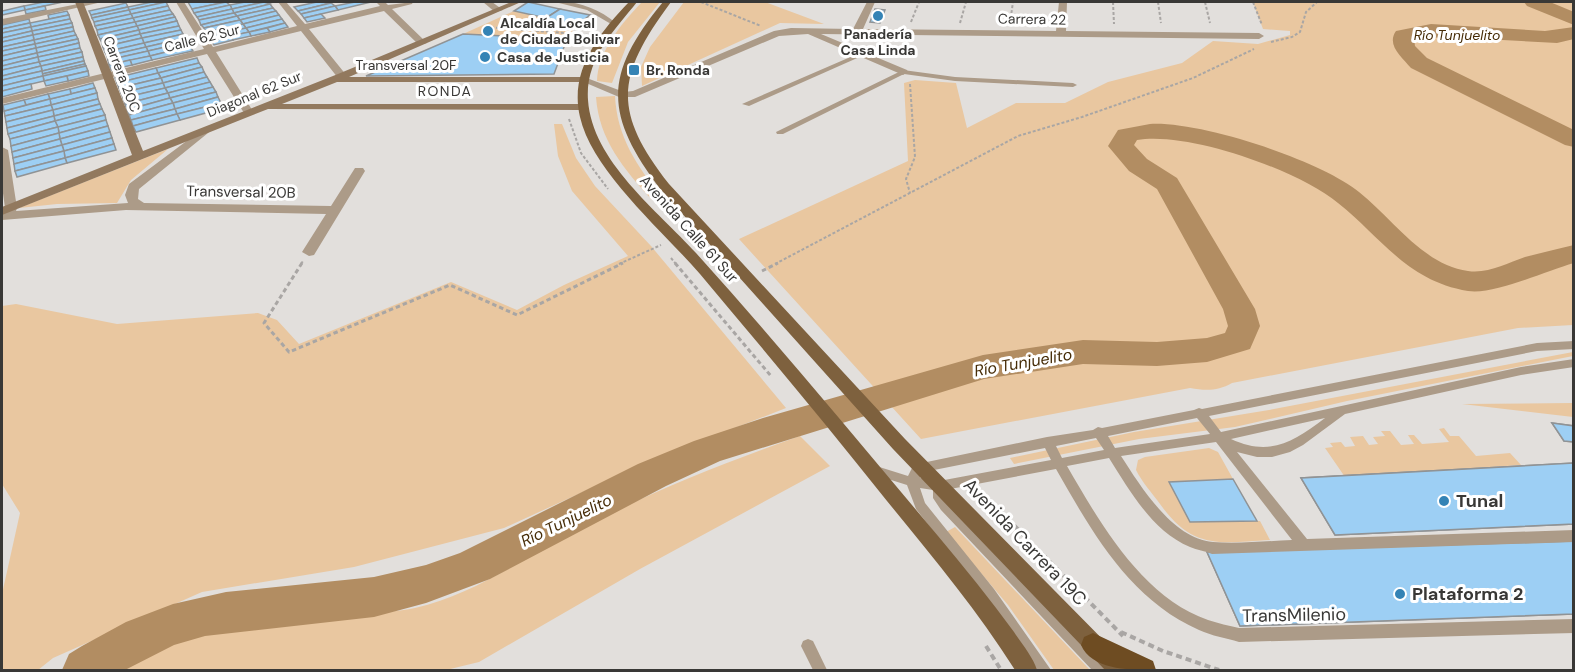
<svg xmlns="http://www.w3.org/2000/svg" width="1575" height="672" viewBox="0 0 1575 672" font-family="'DM Sans',sans-serif">
	<rect width="100%" height="100%" fill="#e2dfdc"/>
	<g fill="#e9c7a0">
		<path d="M 642,2 L 660,2 L 628,42 L 612,83 L 597,81 C 598,51 622,23 642,2 Z"/>
		<polygon points="684,2 765,2 824,24 780,23 642,86 641,67 650,47"/>
		<path d="M 1253,2 L 1573,2 L 1573,325 L 1518,328 L 1232,383 C 1218,391 1206,391 1190,388 L 921,439 L 739,239 L 908,161 L 904,83 L 915,80 L 956,83 L 967,128 L 1016,103 L 1065,103 L 1108,82 L 1182,63 L 1213,41 L 1258,44 L 1290,35 L 1290,31 L 1263,29 Z"/>
		<polygon points="514,11 577,25 567,39 463,34"/>
		<path d="M 615,96 C 617,137 637,166 661,196 L 652,200 C 624,169 599,140 596,97 Z"/>
		<polygon points="554,124 562,124 576,158 595,186 651,246 786,408 653,460 504,528 354,567 202,592 53,658 38,670 2,670 2,594 20,513 2,484 2,306 16,304 117,324 258,313 277,320 299,344 451,282 517,310 564,285 628,256 572,191 558,156"/>
		<polygon points="168,149 131,180 117,203 57,204 19,208"/>
		<polygon points="1573,352 1573,356 1347,401 1235,427 1139,439 1014,464 1010,458 1134,432 1269,410"/>
		<polygon points="1573,403 1573,417 1462,404"/>
		<polygon points="1444,428 1450,436 1459,436 1476,456 1510,453 1521,465 1345,477 1325,448 1333,447 1330,443 1341,442 1345,447 1355,446 1350,437 1363,436 1369,445 1378,444 1373,437 1385,436 1381,431 1390,431 1401,445 1414,444 1408,435 1414,435 1422,444 1449,442 1439,429"/>
		<path d="M 800,436 L 830,466 L 640,569 L 479,662 L 446,670 L 107,670 C 165,624 288,620 361,613 C 379,612 398,612 415,608 C 477,594 527,555 582,527 C 653,491 726,462 800,436 Z"/>
		<path d="M 1209,448 L 1218,452 L 1233,479 L 1170,482 L 1190,522 L 1260,521 L 1270,540 C 1219,543 1193,550 1160,504 C 1152,493 1142,482 1136,470 L 1138,460 L 1145,457 Z"/>
		<polygon points="955,527 1090,670 1054,670 1008,605 946,532"/>
	</g>
	<g fill="none" stroke-linecap="round" stroke-linejoin="round">
		<g fill="#b28d62" fill-rule="evenodd">
			<polygon points="1524,2 1550,2 1574,12 1574,25 1527,6"/>
			<path d="M 1431,24 L 1545,31 L 1574,27 L 1574,39 L 1557,43 L 1447,37 L 1414,39 L 1415,46 L 1427,58 L 1574,130 L 1574,147 L 1565,145 L 1411,68 C 1402,57 1386,45 1396,31 Z"/>
			<path d="M 1150,124 C 1200,121 1320,160 1359,192 C 1392,218 1423,265 1468,271 C 1488,274 1507,263 1525,257 C 1541,253 1557,249 1574,245 L 1574,263 C 1545,271 1495,295 1468,291 C 1407,281 1382,238 1338,203 C 1298,170 1188,131 1137,140 L 1134,145 L 1147,159 L 1177,178 L 1255,309 L 1260,326 L 1250,349 L 1207,362 L 1157,366 L 1083,364 L 984,379 L 720,461 L 666,486 L 490,579 L 426,603 L 374,617 L 205,636 L 174,645 L 125,670 L 62,670 L 69,654 L 82,646 L 126,622 L 173,604 L 226,592 L 374,577 L 426,565 L 460,553 L 638,464 L 694,441 L 763,418 L 983,355 L 1083,340 L 1157,342 L 1207,338 L 1225,333 L 1228,326 L 1223,309 L 1157,189 L 1129,171 L 1108,146 L 1118,130 Z"/>
		</g>
	</g>
	<g fill="#9dcff4" stroke="#909395" stroke-width="1.5">
		<polygon points="44,2 63,2 25,10 24,6"/>
		<polygon points="152,2 166,2 129,10 128,7"/>
		<polygon points="166,2 168,6 131,14 129,10"/>
		<polygon points="188,2 226,2 192,9"/>
		<polygon points="226,2 230,5 194,13 192,9"/>
		<polygon points="245,2 264,2 232,9 230,5"/>
		<polygon points="264,2 270,4 234,13 232,9"/>
		<polygon points="317,2 331,3 298,11 294,7"/>
		<polygon points="355,2 371,2 338,10 335,6"/>
		<polygon points="528,2 560,9 546,18 514,11"/>
		<polygon points="126,3 128,7 91,15 89,11"/>
		<polygon points="331,3 335,6 301,14 298,11"/>
		<polygon points="270,4 273,8 237,16 234,13"/>
		<polygon points="230,5 232,9 197,17 194,13"/>
		<polygon points="24,6 25,10 2,15 2,11"/>
		<polygon points="45,6 46,10 26,14 25,10"/>
		<polygon points="168,6 170,10 133,18 131,14"/>
		<polygon points="335,6 338,10 304,18 301,14"/>
		<polygon points="128,7 129,10 92,18 91,15"/>
		<polygon points="273,8 276,11 240,20 237,16"/>
		<polygon points="232,9 234,13 199,20 197,17"/>
		<polygon points="560,9 590,15 577,25 546,18"/>
		<polygon points="875,9 885,10 880,23 870,22"/>
		<polygon points="129,10 131,14 94,22 92,18"/>
		<polygon points="170,10 173,14 135,22 133,18"/>
		<polygon points="67,11 69,15 49,19 48,15"/>
		<polygon points="276,11 279,15 243,24 240,20"/>
		<polygon points="234,13 237,16 201,25 199,20"/>
		<polygon points="131,14 133,18 95,26 94,22"/>
		<polygon points="173,14 175,17 137,26 135,22"/>
		<polygon points="321,14 325,18 307,22 304,18"/>
		<polygon points="69,15 70,19 31,27 30,23"/>
		<polygon points="279,15 282,19 246,28 243,24"/>
		<polygon points="237,16 240,20 204,28 201,25"/>
		<polygon points="175,17 177,21 139,30 137,26"/>
		<polygon points="133,18 135,22 97,30 95,26"/>
		<polygon points="29,19 30,23 2,29 2,25"/>
		<polygon points="70,19 72,23 32,31 31,27"/>
		<polygon points="282,19 285,23 249,32 246,28"/>
		<polygon points="240,20 243,24 206,32 204,28"/>
		<polygon points="177,21 179,26 140,34 139,30"/>
		<polygon points="135,22 137,26 98,35 97,30"/>
		<polygon points="30,23 31,27 2,33 2,29"/>
		<polygon points="72,23 73,27 33,35 32,31"/>
		<polygon points="285,23 288,27 270,32 267,28"/>
		<polygon points="243,24 246,28 209,36 206,32"/>
		<polygon points="137,26 139,30 100,39 98,35"/>
		<polygon points="179,26 181,30 142,38 140,34"/>
		<polygon points="31,27 32,31 2,38 2,33"/>
		<polygon points="73,27 74,31 34,40 33,35"/>
		<polygon points="246,28 249,32 211,41 209,36"/>
		<polygon points="267,28 270,32 251,36 249,32"/>
		<polygon points="139,30 140,34 102,43 100,39"/>
		<polygon points="181,30 183,34 144,43 142,38"/>
		<polygon points="32,31 33,35 2,42 2,38"/>
		<polygon points="74,31 76,35 35,44 34,40"/>
		<polygon points="249,32 251,36 233,40 230,36"/>
		<polygon points="140,34 142,38 103,47 102,43"/>
		<polygon points="183,34 185,38 146,47 144,43"/>
		<polygon points="463,34 567,39 554,74 366,76"/>
		<polygon points="33,35 34,40 2,47 2,42"/>
		<polygon points="76,35 78,39 36,48 35,44"/>
		<polygon points="230,36 233,40 214,45 211,41"/>
		<polygon points="142,38 144,43 105,52 103,47"/>
		<polygon points="185,38 187,42 148,51 146,47"/>
		<polygon points="78,39 79,43 37,53 36,48"/>
		<polygon points="34,40 35,44 2,51 2,47"/>
		<polygon points="187,42 190,46 150,56 148,51"/>
		<polygon points="79,43 80,48 38,57 37,53"/>
		<polygon points="144,43 146,47 107,56 105,52"/>
		<polygon points="35,44 36,48 2,56 2,51"/>
		<polygon points="190,46 193,51 152,60 150,56"/>
		<polygon points="146,47 148,51 108,60 107,56"/>
		<polygon points="36,48 37,53 2,61 2,56"/>
		<polygon points="80,48 82,52 39,62 38,57"/>
		<polygon points="148,51 150,56 109,65 108,60"/>
		<polygon points="82,52 83,57 41,66 39,62"/>
		<polygon points="37,53 38,57 2,66 2,61"/>
		<polygon points="150,56 152,60 132,65 130,60"/>
		<polygon points="38,57 39,62 2,70 2,66"/>
		<polygon points="83,57 84,61 42,71 41,66"/>
		<polygon points="197,58 199,63 158,73 156,68"/>
		<polygon points="130,60 132,65 111,70 109,65"/>
		<polygon points="84,61 85,64 42,74 42,71"/>
		<polygon points="39,62 41,66 2,76 2,70"/>
		<polygon points="199,63 202,67 161,78 158,73"/>
		<polygon points="85,64 86,66 43,76 42,74"/>
		<polygon points="41,66 42,71 2,80 2,76"/>
		<polygon points="86,66 88,71 44,81 43,76"/>
		<polygon points="202,67 204,72 163,83 161,78"/>
		<polygon points="156,68 158,73 117,83 115,78"/>
		<polygon points="42,71 43,76 2,86 2,80"/>
		<polygon points="88,71 89,76 68,81 67,76"/>
		<polygon points="204,72 207,77 165,88 163,83"/>
		<polygon points="158,73 161,78 119,88 117,83"/>
		<polygon points="43,76 44,81 2,91 2,86"/>
		<polygon points="67,76 68,81 46,86 44,81"/>
		<polygon points="207,77 210,82 168,93 165,88"/>
		<polygon points="161,78 163,83 121,93 119,88"/>
		<polygon points="210,82 213,87 170,98 168,93"/>
		<polygon points="93,83 95,88 71,94 70,89"/>
		<polygon points="163,83 165,88 123,98 121,93"/>
		<polygon points="31,84 32,89 2,97 2,91"/>
		<polygon points="213,87 216,92 173,103 170,98"/>
		<polygon points="95,88 97,93 51,105 50,99"/>
		<polygon points="165,88 168,93 125,104 123,98"/>
		<polygon points="70,89 71,94 50,99 48,94"/>
		<polygon points="216,92 218,97 175,109 173,103"/>
		<polygon points="97,93 98,99 53,110 51,105"/>
		<polygon points="168,93 170,98 127,110 125,104"/>
		<polygon points="48,94 50,99 26,105 24,100"/>
		<polygon points="218,97 221,103 177,114 175,109"/>
		<polygon points="170,98 173,103 129,115 127,110"/>
		<polygon points="50,99 51,105 5,116 4,111"/>
		<polygon points="98,99 100,104 54,116 53,110"/>
		<polygon points="24,100 26,105 4,111 3,105"/>
		<polygon points="173,103 175,109 131,120 129,115"/>
		<polygon points="221,103 224,108 180,120 177,114"/>
		<polygon points="100,104 102,109 55,121 54,116"/>
		<polygon points="51,105 53,110 6,122 5,116"/>
		<polygon points="102,109 105,115 58,127 55,121"/>
		<polygon points="175,109 177,114 133,126 131,120"/>
		<polygon points="53,110 54,116 7,128 6,122"/>
		<polygon points="177,114 180,120 136,132 133,126"/>
		<polygon points="105,115 106,120 59,133 58,127"/>
		<polygon points="54,116 55,121 8,134 7,128"/>
		<polygon points="106,120 108,126 60,139 59,133"/>
		<polygon points="55,121 58,127 10,139 8,134"/>
		<polygon points="108,126 110,132 62,145 60,139"/>
		<polygon points="58,127 59,133 11,146 10,139"/>
		<polygon points="110,132 112,138 64,151 62,145"/>
		<polygon points="59,133 60,139 12,152 11,146"/>
		<polygon points="112,138 114,144 65,158 64,151"/>
		<polygon points="60,139 62,145 13,158 12,152"/>
		<polygon points="114,144 116,150 67,163 65,158"/>
		<polygon points="62,145 64,151 14,164 13,158"/>
		<polygon points="64,151 65,158 15,171 14,164"/>
		<polygon points="65,158 67,163 17,177 15,171"/>
		<polygon points="1552,423 1574,426 1574,442 1564,441"/>
		<polygon points="1552,423 1574,426 1574,442 1564,441"/>
		<polygon points="1574,463 1574,524 1335,535 1301,478"/>
		<polygon points="1574,463 1574,524 1335,535 1301,478"/>
		<polygon points="1233,479 1257,521 1190,522 1169,482"/>
		<polygon points="1574,541 1574,614 1240,626 1207,552"/>
		<polygon points="1574,541 1574,614 1240,626 1207,552"/>
	</g>
	<g fill="none" stroke-linecap="round" stroke-linejoin="round">
		<g stroke="#a9a6a4" stroke-width="2" stroke-dasharray="3 2" stroke-linecap="butt">
			<polyline points="701,2 761,26"/>
			<polyline points="1113,2 1114,24"/>
			<polyline points="1158,2 1161,23"/>
			<polyline points="1205,2 1210,23"/>
			<polyline points="1253,2 1262,25"/>
			<polyline points="911,22 919,2"/>
			<polyline points="960,23 966,2"/>
			<polyline points="1010,23 1013,2"/>
			<polyline points="486,27 590,35"/>
			<polyline points="1271,42 1292,37 1300,32 1306,12 1317,2"/>
			<polyline points="910,84 915,157 906,179 910,193"/>
			<polyline points="569,119 581,153 608,189"/>
			<polyline points="671,258 676,264"/>
			<polyline points="301,264 303,261"/>
			<polyline points="619,264 661,245"/>
			<polyline points="775,264 1018,136 1082,117 1193,78 1254,49"/>
		</g>
		<g stroke="#a9a6a4" stroke-width="3" stroke-dasharray="4.5 3" stroke-linecap="butt">
			<polyline points="302,263 264,323 289,352 450,285 517,315 623,263"/>
			<polyline points="675,263 771,376"/>
			<polyline points="762,271 778,263"/>
		</g>
		<g stroke="#a9a6a4" stroke-width="4" stroke-dasharray="6 4" stroke-linecap="butt">
			<polyline points="986,497 1123,636"/>
			<polyline points="1121,632 1163,651 1219,670"/>
			<polyline points="986,646 1001,670"/>
		</g>
		<g fill="#ac9b88" fill-rule="evenodd">
			<path d="M 555,2 C 577,0 599,9 616,23 L 611,24 L 587,10 Z"/>
			<polygon points="862,52 865,54 864,55 749,106 742,104"/>
			<polygon points="903,70 955,77 1073,83 1077,85 1073,87 955,81 904,74 783,134 777,134 776,132"/>
			<path d="M 1574,341 L 1574,349 L 1537,351 L 1209,416 L 1221,432 L 1521,367 L 1574,359 L 1574,367 L 1521,375 L 1345,414 L 1303,445 L 1290,452 L 1272,457 L 1257,457 L 1237,452 L 1307,539 L 1574,530 L 1574,542 L 1212,554 C 1205,551 1197,550 1190,547 C 1152,531 1130,491 1109,458 L 1067,466 C 1100,523 1142,597 1208,620 C 1218,623 1229,626 1239,628 L 1574,619 L 1574,633 L 1239,642 C 1226,638 1212,636 1199,630 C 1129,599 1092,532 1056,469 L 945,490 L 945,497 L 949,502 L 1107,665 L 1109,670 L 1092,670 L 941,510 L 933,498 L 933,490 L 920,488 L 925,503 L 994,589 L 1051,670 L 1036,670 L 984,597 L 916,509 L 907,485 L 869,473 L 867,470 L 869,467 L 873,465 L 908,476 L 912,468 L 922,463 L 1047,437 L 1093,430 L 1098,427 L 1102,428 L 1194,410 L 1199,408 L 1202,409 L 1537,343 ZM 1197,418 L 1210,434 L 1115,448 L 1108,436 ZM 1325,418 C 1293,442 1270,457 1231,439 ZM 1096,438 L 1104,450 L 1062,458 L 1056,446 ZM 1216,442 L 1292,540 C 1267,541 1238,544 1213,542 C 1173,539 1141,487 1121,456 ZM 1045,448 L 1051,460 L 939,481 L 920,478 L 921,474 L 924,472 Z"/>
			<polygon points="808,639 813,641 827,670 813,670 801,646 803,641"/>
		</g>
		<g fill="#ac9b88" fill-rule="evenodd">
			<polygon points="88,2 102,2 2,25 2,19"/>
			<polygon points="176,2 184,2 213,47 297,26 278,2 286,2 305,24 380,6 376,2 385,2 388,5 413,2 412,4 392,9 427,43 419,45 384,11 309,29 347,76 342,79 338,78 301,31 216,52 254,113 249,116 244,113 207,54 2,104 2,98 204,49"/>
			<polygon points="483,2 492,2 503,10 495,12"/>
			<polygon points="867,2 875,2 863,29 1056,31 1059,2 1067,2 1066,31 1259,33 1264,36 1259,39 821,34 907,70 908,72 903,75 808,34 779,36 635,97 619,97 579,80 584,77 624,92 633,91 774,31 791,28 853,29"/>
			<polygon points="204,128 210,131 208,133 139,189 138,199 144,203 331,206 355,168 363,168 365,171 314,255 309,256 302,252 326,214 126,210 2,220 2,212 9,211 5,208 2,186 2,147 8,150 17,208 16,211 128,203 125,195 129,184"/>
		</g>
		<polygon fill="#92795e" fill-rule="evenodd" points="75,2 83,2 143,151 338,74 511,2 521,2 349,77 584,77 588,78 588,82 337,82 282,104 583,104 588,107 583,110 268,109 2,215 2,207 132,155"/>
		<g fill="#7e613e" fill-rule="evenodd">
			<path d="M 629,2 L 637,2 C 614,31 585,59 588,100 C 592,161 658,211 696,253 C 779,345 858,441 938,536 C 964,567 990,599 1014,632 C 1022,644 1033,657 1037,670 L 1015,670 C 977,610 932,556 887,501 C 826,424 763,349 700,274 C 663,231 592,171 580,117 C 569,71 599,33 629,2 Z"/>
			<path d="M 663,2 L 671,2 C 617,75 611,110 669,184 L 905,439 L 1126,663 L 1129,670 L 1105,670 L 893,449 L 661,190 C 604,115 603,75 663,2 Z"/>
		</g>
		<path fill="#6e4c22" fill-rule="evenodd" d="M 1093,633 L 1153,661 L 1156,670 C 1133,670 1092,671 1081,645 L 1084,637 Z"/>
	</g>
	<g fill="#3483b5" stroke="#fff" stroke-width="2">
		<circle cx="878" cy="16" r="6"/>
		<circle cx="488" cy="31" r="6"/>
		<circle cx="485" cy="57" r="6"/>
		<rect x="628" y="64" width="12" height="12" rx="3"/>
		<circle cx="1444" cy="501" r="6"/>
		<circle cx="1400" cy="594" r="6"/>
	</g>
	<g text-anchor="middle" stroke-width="6" stroke-linejoin="round" paint-order="stroke">
		<g font-size="14" fill="#393836" stroke="#fff">
			<text transform="translate(1032 19) rotate(1)" y="5">Carrera 22</text>
			<text transform="translate(202 38) rotate(-14)" y="5">Calle 62 Sur</text>
			<text x="406" y="70">Transversal 20F</text>
			<text transform="translate(122 74) rotate(69)" y="5">Carrera 20C</text>
			<text transform="translate(254 94) rotate(-22)" y="5">Diagonal 62 Sur</text>
		</g>
		<g font-size="14" font-weight="bold" fill="#393836" stroke="#fff" text-anchor="start">
			<text x="500" y="28">Alcaldía Local<tspan x="500" dy="16">de Ciudad Bolivar</tspan></text>
			<text x="878" y="39" text-anchor="middle">Panadería<tspan x="878" dy="16">Casa Linda</tspan></text>
			<text x="497" y="62">Casa de Justicia</text>
			<text x="646" y="75">Br. Ronda</text>
		</g>
		<g font-size="14" font-style="italic" fill="#462c07" stroke="#fff">
			<text x="1457" y="40">Río Tunjuelito</text>
		</g>
		<g font-size="14" letter-spacing="1.5" fill="#393735" stroke="#fff">
			<text x="445" y="96">RONDA</text>
		</g>
		<g font-size="15" fill="#393836" stroke="#fff">
			<text transform="translate(241 192) rotate(1)" y="5">Transversal 20B</text>
			<text transform="translate(689 229) rotate(48)" y="5">Avenida Calle 61 Sur</text>
		</g>
		<g font-size="16" font-style="italic" fill="#462c07" stroke="#fff">
			<text transform="translate(1023 362) rotate(-10)" y="6">Río Tunjuelito</text>
			<text transform="translate(566 520) rotate(-26)" y="6">Río Tunjuelito</text>
		</g>
		<g font-size="18" font-weight="bold" fill="#393836" stroke="#fff" text-anchor="start">
			<text x="1456" y="507">Tunal</text>
			<text x="1412" y="600">Plataforma 2</text>
		</g>
		<g font-size="18" fill="#393836" stroke="#fff">
			<text transform="translate(1025 542) rotate(46)" y="6">Avenida Carrera 19C</text>
			<text transform="translate(1294 615) rotate(-1)" y="6">TransMilenio</text>
		</g>
	</g>
	<rect width="1575" height="672" fill="none" stroke="#393836" stroke-width="6"/>
</svg>
